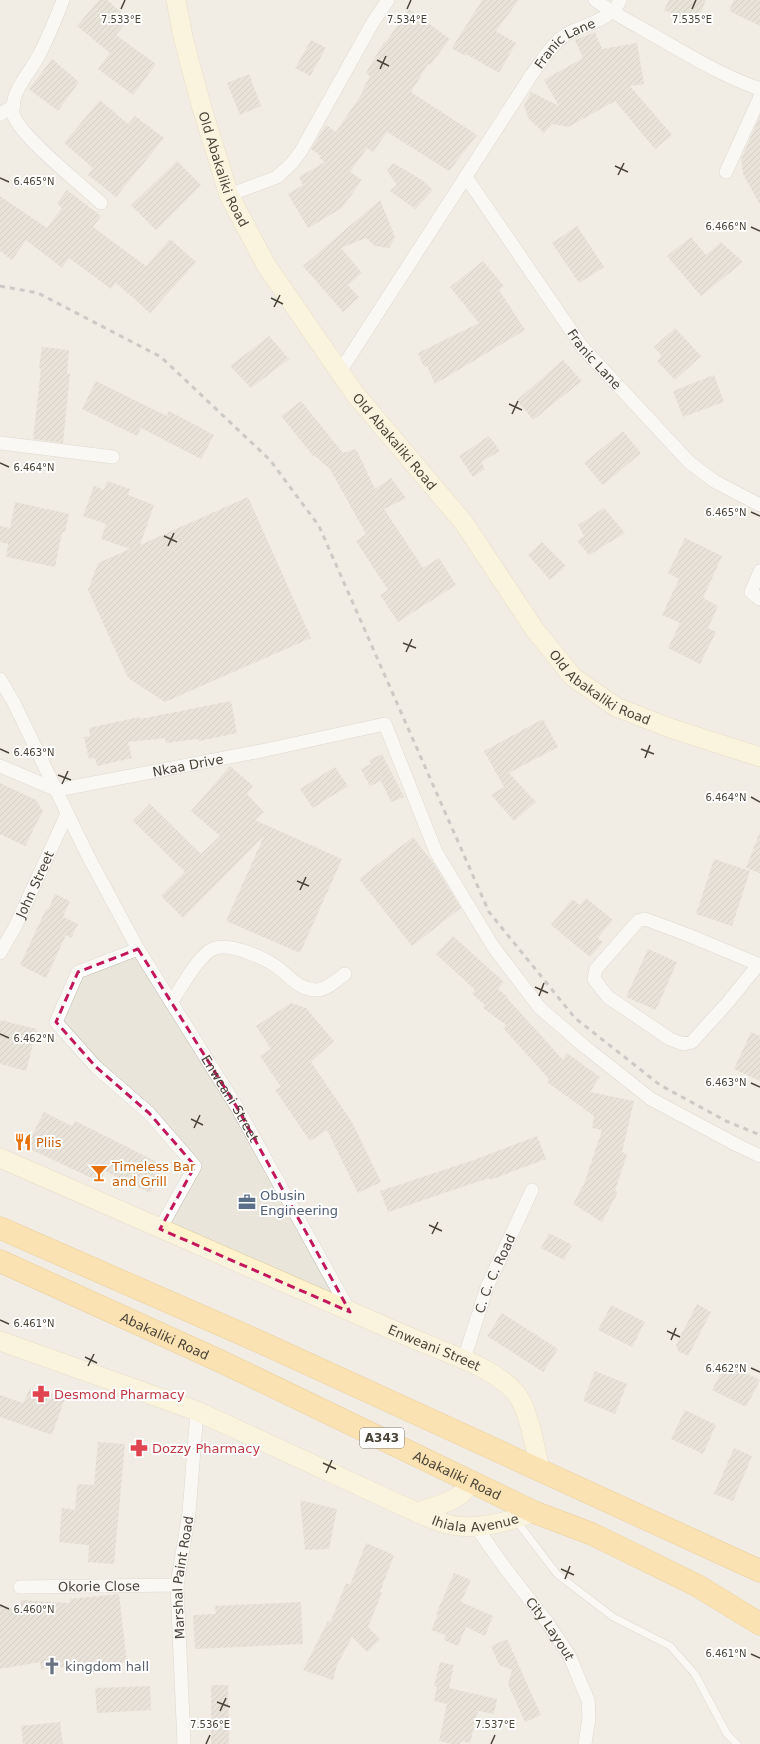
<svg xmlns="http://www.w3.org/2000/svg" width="760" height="1744" viewBox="0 0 760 1744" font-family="'DejaVu Sans',sans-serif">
	<defs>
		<pattern id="building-hatch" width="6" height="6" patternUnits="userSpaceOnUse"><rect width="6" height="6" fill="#d8cfc1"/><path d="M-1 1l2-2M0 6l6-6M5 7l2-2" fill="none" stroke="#b1aa9e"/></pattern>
	</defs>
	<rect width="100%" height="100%" fill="#f6f3ec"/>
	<rect fill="#eae5da" x="0" y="0" width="760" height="1744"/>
	<g fill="url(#building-hatch)">
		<polygon points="99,0 107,0 129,19 116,35 156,64 133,95 98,69 110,53 77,26"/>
		<polygon points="482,0 519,0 496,31 516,43 499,73 466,54 465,56 452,48"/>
		<polygon points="669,0 706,0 696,24 664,10"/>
		<polygon points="734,0 760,0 760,26 729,11"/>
		<polygon points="409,9 450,39 430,65 428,64 411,92 477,135 449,171 387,132 373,152 367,148 350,172 362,180 342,208 308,228 288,194 303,185 299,177 325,162 319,158 321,156 311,149 326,125 336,132 363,92 362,91 370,76 366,73 384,42 386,42"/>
		<polygon points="595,32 602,49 637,43 644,84 630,86 672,135 655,149 615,101 568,127 552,124 544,133 529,119 524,106 531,92 559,106 544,80 583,58 575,40"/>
		<polygon points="311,40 326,48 310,76 295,68"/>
		<polygon points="52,59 79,82 58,111 29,89"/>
		<polygon points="249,74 261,106 240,115 227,83"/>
		<polygon points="100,100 128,124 135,116 164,138 116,197 88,175 93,168 64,143"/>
		<polygon points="760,116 760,205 743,174 741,159"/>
		<polygon points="177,161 201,185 156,230 131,205"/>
		<polygon points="393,163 422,180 433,190 415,209 390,191 397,185 387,171"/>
		<polygon points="67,190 101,216 93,227 146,266 170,239 196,262 150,313 116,283 111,289 69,258 62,268 26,240 12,260 0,251 0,196 47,228 62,208 57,203"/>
		<polygon points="380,200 395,237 389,248 375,246 366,238 341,248 362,273 348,285 359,297 343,312 303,266"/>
		<polygon points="577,226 604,267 579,283 552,243"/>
		<polygon points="691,237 706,255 721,242 743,262 701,296 667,256"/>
		<polygon points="483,261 504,286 499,290 525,330 435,384 427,366 424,367 418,353 479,323 450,287"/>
		<polygon points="675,328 701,356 675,380 657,361 662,356 654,347"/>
		<polygon points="269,336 289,359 251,388 230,366"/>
		<polygon points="42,347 69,350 67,374 70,374 63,443 33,439 41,369 39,368"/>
		<polygon points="563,360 582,381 533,420 517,400"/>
		<polygon points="714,375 724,402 683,417 673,391"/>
		<polygon points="96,381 167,416 169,411 214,435 201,459 141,428 137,436 82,409"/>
		<polygon points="301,401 343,453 356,449 375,489 391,478 406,498 384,509 423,568 439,558 456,585 398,622 380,595 388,590 356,541 366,534 330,469 315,456 314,457 281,416"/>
		<polygon points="623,431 641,453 603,485 584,463"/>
		<polygon points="489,436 500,451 481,462 485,469 473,477 459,456"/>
		<polygon points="107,481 130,489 128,495 154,505 140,545 248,497 311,638 165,702 128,678 88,590 98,563 130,549 101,539 106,524 83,516 94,486 104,490"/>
		<polygon points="15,502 69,514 65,532 62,532 55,567 6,557 8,544 0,542 0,526 10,528"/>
		<polygon points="604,508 625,533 589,555 577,541 584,536 578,525"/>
		<polygon points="685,538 722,556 703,598 718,606 708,628 716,632 700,664 668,648 680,623 662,615 679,579 668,573"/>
		<polygon points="542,542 566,566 550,580 528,555"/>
		<polygon points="231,701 237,733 199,741 198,739 166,743 165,738 128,742 132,758 97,766 95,758 89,759 84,737 90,736 89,728 139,717 140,719"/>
		<polygon points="543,719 558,747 509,773 536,802 514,821 491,795 504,787 484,751"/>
		<polygon points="382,754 404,797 391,802 381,781 370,786 361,769 371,764 369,760"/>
		<polygon points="230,766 253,786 247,794 264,812 255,820 342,859 300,953 226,921 264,836 183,918 161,896 185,872 133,821 150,804 201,854 220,836 191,811"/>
		<polygon points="335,767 348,786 313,808 300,789"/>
		<polygon points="0,783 36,800 43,811 25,846 0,834"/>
		<polygon points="759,834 760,834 760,873 746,868"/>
		<polygon points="413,837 434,864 461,908 412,946 359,879"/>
		<polygon points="714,859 750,871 732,926 696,914"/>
		<polygon points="55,894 70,901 63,917 78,924 71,938 66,935 46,978 20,965 46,909 48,910"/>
		<polygon points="586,898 613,920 598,938 603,942 590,957 551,925 572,899 580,905"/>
		<polygon points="453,936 504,982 498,989 508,997 507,998 563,1060 567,1053 600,1077 590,1092 634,1101 622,1152 627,1154 615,1191 618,1192 602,1222 573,1204 584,1184 602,1130 592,1128 594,1116 547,1082 549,1079 503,1028 506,1025 483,1008 485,1005 472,994 475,990 436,954"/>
		<polygon points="648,949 677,962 656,1010 626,997"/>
		<polygon points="291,1003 306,1008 334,1041 311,1062 352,1122 381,1182 358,1193 327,1130 310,1141 275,1090 281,1087 260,1056 271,1049 256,1026"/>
		<polygon points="0,1020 37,1029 26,1071 0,1064"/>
		<polygon points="751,1032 760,1036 760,1081 734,1069"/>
		<polygon points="44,1112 72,1126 75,1121 163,1165 150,1193 105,1171 100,1182 26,1147"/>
		<polygon points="537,1136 546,1159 490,1180 489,1178 388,1212 380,1191 471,1161"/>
		<polygon points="549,1233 572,1245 564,1260 541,1248"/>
		<polygon points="697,1304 711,1312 688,1356 678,1351 676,1345"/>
		<polygon points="611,1305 645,1322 632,1347 598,1330"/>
		<polygon points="502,1313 558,1349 543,1372 487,1336"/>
		<polygon points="726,1363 760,1380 746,1407 712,1390"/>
		<polygon points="595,1371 627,1384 615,1414 583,1401"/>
		<polygon points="30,1388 65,1398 52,1435 0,1417 0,1395 23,1403"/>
		<polygon points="685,1410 716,1425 703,1454 671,1439"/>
		<polygon points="98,1442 125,1444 114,1564 88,1562 89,1545 59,1542 62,1508 75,1510 77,1484 94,1485"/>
		<polygon points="734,1448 752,1456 733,1501 714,1494"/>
		<polygon points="300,1500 337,1509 329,1549 305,1550"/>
		<polygon points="366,1543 394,1555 380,1592 382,1593 368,1627 380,1639 367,1652 352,1637 337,1665 333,1680 303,1670 328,1621 330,1623 346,1583 350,1585"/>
		<polygon points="454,1573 471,1580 461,1602 493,1616 485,1636 466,1627 458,1646 444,1640 446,1635 431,1630 438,1615 436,1614"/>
		<polygon points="119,1594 127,1662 41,1669 40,1662 0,1669 0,1605 18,1611 21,1600 70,1603 70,1599"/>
		<polygon points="301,1602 303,1644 195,1649 193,1615 216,1614 215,1606"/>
		<polygon points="507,1639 541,1715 525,1722 508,1684 512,1670 499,1665 491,1646"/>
		<polygon points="440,1662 454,1665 449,1688 497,1699 494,1714 478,1711 470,1743 461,1741 460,1744 453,1744 439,1741 447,1704 434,1701 437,1687 434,1686"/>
		<polygon points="211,1685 228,1685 229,1744 211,1744"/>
		<polygon points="150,1686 151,1710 97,1713 95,1688"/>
		<polygon points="60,1722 63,1744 23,1744 21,1726"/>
	</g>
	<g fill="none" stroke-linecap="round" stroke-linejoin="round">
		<g stroke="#c2bbae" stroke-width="8">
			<polyline id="lane" points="515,1519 557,1574 613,1617 670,1646 695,1674 727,1734 737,1744"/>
		</g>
		<g stroke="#c2bbae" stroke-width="14">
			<g id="street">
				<path d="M 63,0 C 56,18 49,36 40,53 C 32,71 10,91 13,113 C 16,133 84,187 101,203"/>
				<path d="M 595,0 C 613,13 632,23 650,33 C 685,53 722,76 760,89"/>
				<polyline points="0,114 14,106"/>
				<polyline points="726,172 760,97"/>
				<path id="s1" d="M 466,177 L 583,348 L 689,462 L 714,481 L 760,505"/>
				<polyline points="229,195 277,177 292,163 301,151 373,22 388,0"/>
				<path id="s2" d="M 339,373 L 532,74 C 541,62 554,41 567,34 C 583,25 614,19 620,0"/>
				<polyline points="0,443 113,457"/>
				<polyline points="760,571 751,592 760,599"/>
				<path id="s3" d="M 0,679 L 14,703 L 88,856 L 138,949 L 238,1109 L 350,1312"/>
				<path id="s4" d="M 0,766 L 57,790 L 261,751 L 385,724 L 436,852 L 494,948 L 540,1008 L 584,1046 L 651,1099 L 737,1145 L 760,1156"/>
				<polyline points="138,949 78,972 56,1022 96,1067 149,1113 195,1166 160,1229"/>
				<path id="s5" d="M 0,953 L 15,927 L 67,814"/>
				<polyline points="758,965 728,1002 692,1042 683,1044 670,1039 608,997 594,979 596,969 638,921 645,919 688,935 760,965"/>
				<path d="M 171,1002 C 183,986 193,964 209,951 C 226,939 268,959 282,971 C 293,980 300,989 316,990 C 325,991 337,980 345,974"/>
				<path id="s6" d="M 464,1359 L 487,1287 L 532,1190"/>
				<path id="s7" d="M 476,1527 L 505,1568 L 547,1622 L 569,1655 L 588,1700 L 589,1718 L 585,1744"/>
				<path id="s8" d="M 20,1587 L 177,1585"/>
				<path id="s9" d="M 184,1744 L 177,1585 L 189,1513 L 197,1411"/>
			</g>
		</g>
		<g stroke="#d6c79b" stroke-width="20">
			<g id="secondary">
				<path id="s10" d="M 176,0 L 183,37 L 201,105 L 229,195 L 266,265 L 355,394 L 464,523 L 535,630 L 573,677 L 616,707 L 670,728 L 760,757"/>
				<path id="s11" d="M 0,1158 C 120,1211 240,1264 361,1316 C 386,1327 411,1338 436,1348 C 463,1359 495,1370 515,1392 C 529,1408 535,1448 540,1469"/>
				<path id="s12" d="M 0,1341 L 197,1411 L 416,1512 C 425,1516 434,1520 443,1523 C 472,1532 506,1523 534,1512"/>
				<path d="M 416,1512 C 434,1507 465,1500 470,1481"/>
			</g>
		</g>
		<g stroke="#e0a43c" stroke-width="23">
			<g id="highway">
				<polyline points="0,1228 258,1341 760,1571"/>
				<path id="s13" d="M 0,1261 L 220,1361 L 534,1512 L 592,1534 L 635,1555 L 698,1586 L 760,1624"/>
			</g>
		</g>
		<use href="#lane" stroke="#fff" stroke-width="7"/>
		<use href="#street" stroke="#fff" stroke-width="13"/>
		<use href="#secondary" stroke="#fff3cd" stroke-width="19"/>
		<use href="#highway" stroke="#ffcf6e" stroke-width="22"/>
		<polyline stroke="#9a9a9a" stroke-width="3" stroke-dasharray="5 5" stroke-linecap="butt" points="0,286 38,293 161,357 270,460 319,526 489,912 575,1018 660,1085 726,1121 760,1135"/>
	</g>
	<path d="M0 0H760V1744H0ZM 138,949 L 238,1109 L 350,1312 L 160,1229 L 195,1166 L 149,1113 L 96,1067 L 56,1022 L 78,972 Z" fill="#f6f3ec" fill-opacity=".55" fill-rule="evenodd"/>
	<path fill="none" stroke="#c2185b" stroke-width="3" stroke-dasharray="8 5" stroke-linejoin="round" d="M 138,949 L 238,1109 L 350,1312 L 160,1229 L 195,1166 L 149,1113 L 96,1067 L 56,1022 L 78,972 Z"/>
	<path fill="none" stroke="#4b4439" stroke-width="1.5" d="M 121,9 L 125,0M 407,9 L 411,0M 692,9 L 696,0M 377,60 L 389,66M 380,69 L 386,56M 615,166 L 628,172M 618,175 L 624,163M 0,178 L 9,182M 751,227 L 760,231M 271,298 L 283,304M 274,307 L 280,295M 509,404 L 522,410M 512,414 L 518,401M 0,463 L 9,467M 751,512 L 760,516M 164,536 L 177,542M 168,546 L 174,533M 403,643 L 416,648M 406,652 L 412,639M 0,749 L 9,753M 641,749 L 654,754M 645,758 L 650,745M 58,775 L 71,780M 62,784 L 68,771M 751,797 L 760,802M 297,881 L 309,886M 300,890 L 306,877M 535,987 L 548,993M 539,996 L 544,983M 0,1034 L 9,1038M 751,1083 L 760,1087M 191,1119 L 203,1125M 194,1128 L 200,1115M 429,1225 L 442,1231M 432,1234 L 438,1222M 0,1320 L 9,1324M 667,1331 L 680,1337M 671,1340 L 676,1328M 85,1357 L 97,1363M 88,1366 L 94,1354M 751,1368 L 760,1372M 323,1463 L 336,1469M 326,1473 L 332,1460M 561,1569 L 574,1575M 565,1579 L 570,1566M 0,1605 L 9,1609M 751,1654 L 760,1658M 217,1702 L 230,1707M 220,1711 L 226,1698M 206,1744 L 210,1735M 491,1744 L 495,1735"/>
	<defs>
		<g id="restaurant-bare" transform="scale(1.38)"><path d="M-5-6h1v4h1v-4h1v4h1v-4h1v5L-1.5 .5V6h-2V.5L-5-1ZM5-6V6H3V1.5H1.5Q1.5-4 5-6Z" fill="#e8710a" stroke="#fff" stroke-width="2.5" paint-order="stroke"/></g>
		<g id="bar-bare" transform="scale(1.38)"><path d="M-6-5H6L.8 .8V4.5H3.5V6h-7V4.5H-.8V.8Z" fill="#e8710a" stroke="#fff" stroke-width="2.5" paint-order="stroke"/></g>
		<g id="office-bare" transform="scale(1.38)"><path d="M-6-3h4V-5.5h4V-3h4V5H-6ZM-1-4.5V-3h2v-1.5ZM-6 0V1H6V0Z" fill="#5c6f8a" stroke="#fff" stroke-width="2.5" paint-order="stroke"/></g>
		<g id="pharmacy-bare" transform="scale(1.38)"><path d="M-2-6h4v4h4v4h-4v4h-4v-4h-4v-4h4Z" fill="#e0444e" stroke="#fff" stroke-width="2.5" paint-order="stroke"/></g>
		<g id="church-bare" transform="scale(1.38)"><path d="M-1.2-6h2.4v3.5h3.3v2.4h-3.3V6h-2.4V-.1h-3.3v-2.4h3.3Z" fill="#6b7280" stroke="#fff" stroke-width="2.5" paint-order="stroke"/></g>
	</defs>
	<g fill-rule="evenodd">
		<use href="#restaurant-bare" x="23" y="1142"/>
		<use href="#bar-bare" x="99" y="1173"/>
		<use href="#office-bare" x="247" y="1202"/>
		<use href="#pharmacy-bare" x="41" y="1394"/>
		<use href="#pharmacy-bare" x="139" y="1448"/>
		<use href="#church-bare" x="52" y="1666"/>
	</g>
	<g text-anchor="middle" stroke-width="4" stroke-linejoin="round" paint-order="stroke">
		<rect fill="#fff" stroke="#817c74" stroke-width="1" x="360" y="1428" width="44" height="20" rx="3"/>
		<g font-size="12" font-weight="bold" fill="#4b4439">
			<text x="382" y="1442">A343</text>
		</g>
		<g font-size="13" fill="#4b4439" stroke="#fff">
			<text dy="5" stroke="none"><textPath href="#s2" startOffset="402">Franic Lane</textPath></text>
			<text dy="5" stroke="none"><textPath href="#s10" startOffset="176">Old Abakaliki Road</textPath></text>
			<text dy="5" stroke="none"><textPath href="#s1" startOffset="223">Franic Lane</textPath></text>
			<text dy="5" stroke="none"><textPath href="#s10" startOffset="500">Old Abakaliki Road</textPath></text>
			<text dy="5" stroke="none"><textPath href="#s10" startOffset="824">Old Abakaliki Road</textPath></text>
			<text dy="5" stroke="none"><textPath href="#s4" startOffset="195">Nkaa Drive</textPath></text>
			<text dy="5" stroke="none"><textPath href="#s5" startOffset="77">John Street</textPath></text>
			<text dy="5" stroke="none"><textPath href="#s3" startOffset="479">Enweani Street</textPath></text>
			<text dy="5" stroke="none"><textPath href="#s6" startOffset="91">C. C. C. Road</textPath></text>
			<text dy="5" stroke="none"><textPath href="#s13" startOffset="181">Abakaliki Road</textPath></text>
			<text dy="5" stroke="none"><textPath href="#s11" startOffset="474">Enweani Street</textPath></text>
			<text dy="5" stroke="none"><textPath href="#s13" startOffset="505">Abakaliki Road</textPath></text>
			<text dy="5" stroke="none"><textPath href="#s12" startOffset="512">Ihiala Avenue</textPath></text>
			<text dy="5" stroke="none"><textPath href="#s9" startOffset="167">Marshal Paint Road</textPath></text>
			<text dy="5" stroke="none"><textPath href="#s8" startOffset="79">Okorie Close</textPath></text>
			<text dy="5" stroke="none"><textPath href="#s7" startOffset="126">City Layout</textPath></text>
		</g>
		<g font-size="13" fill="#c56008" stroke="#fff" text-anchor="start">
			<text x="36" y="1147">Pliis</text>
			<text x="112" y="1171">Timeless Bar<tspan x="112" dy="15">and Grill</tspan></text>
		</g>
		<g font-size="13" fill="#4e5e75" stroke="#fff" text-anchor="start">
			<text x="260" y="1200">Obusin<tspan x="260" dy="15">Engineering</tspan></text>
		</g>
		<g font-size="13" fill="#be3a42" stroke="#fff" text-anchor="start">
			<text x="54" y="1399">Desmond Pharmacy</text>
			<text x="152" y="1453">Dozzy Pharmacy</text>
		</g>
		<g font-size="13" fill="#5b616d" stroke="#fff" text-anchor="start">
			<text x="65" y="1671">kingdom hall</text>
		</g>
	</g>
	<g font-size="10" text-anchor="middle" fill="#4b4439" stroke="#fff" stroke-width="4" stroke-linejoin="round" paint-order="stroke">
		<text x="692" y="23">7.535°E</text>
		<text x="121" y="23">7.533°E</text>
		<text x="407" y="23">7.534°E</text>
		<text x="34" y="185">6.465°N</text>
		<text x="726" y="230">6.466°N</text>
		<text x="34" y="471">6.464°N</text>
		<text x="726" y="516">6.465°N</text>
		<text x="34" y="756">6.463°N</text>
		<text x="726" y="801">6.464°N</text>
		<text x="34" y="1042">6.462°N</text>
		<text x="726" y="1086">6.463°N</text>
		<text x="34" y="1327">6.461°N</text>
		<text x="726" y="1372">6.462°N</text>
		<text x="34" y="1613">6.460°N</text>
		<text x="726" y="1657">6.461°N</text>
		<text x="210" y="1728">7.536°E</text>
		<text x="495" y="1728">7.537°E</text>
	</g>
</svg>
